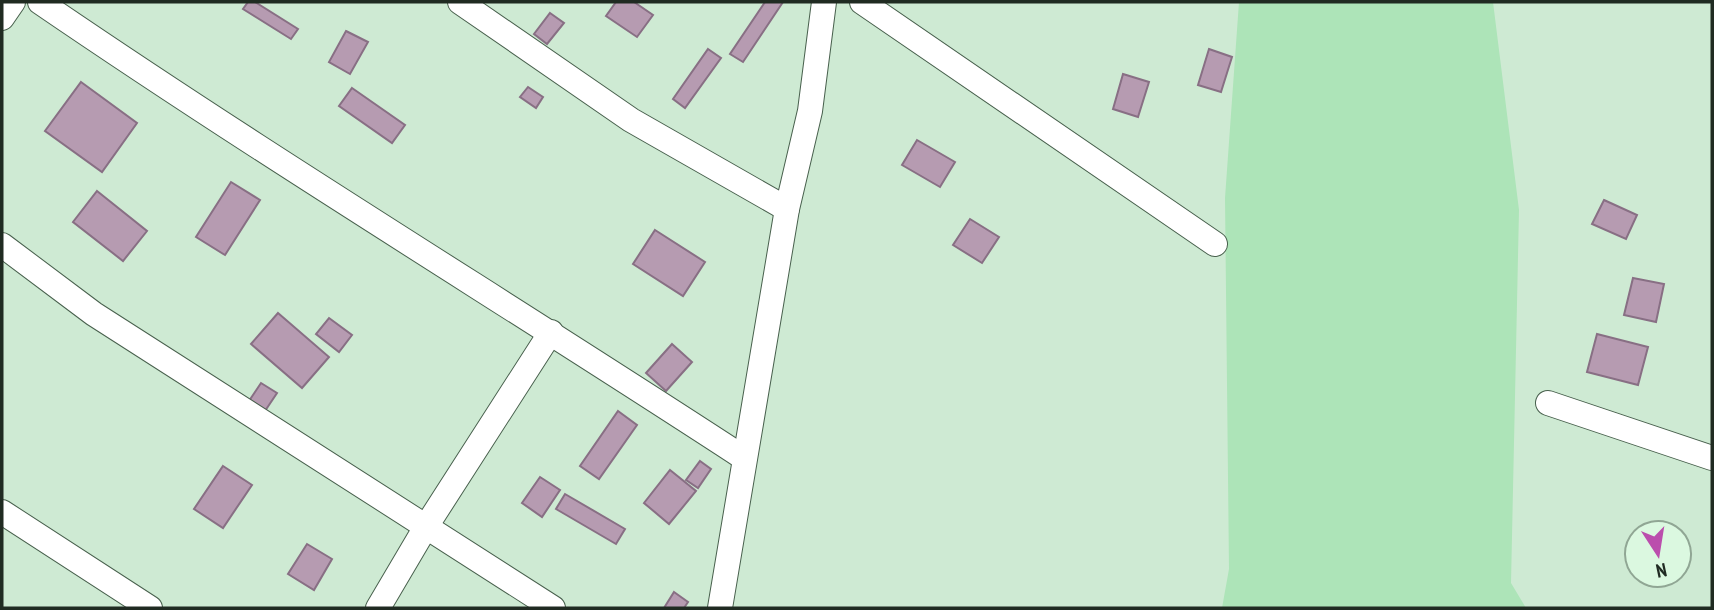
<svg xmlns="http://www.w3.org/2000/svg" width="1714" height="610" viewBox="0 0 1714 610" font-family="'PT Sans Narrow',sans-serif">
	<rect width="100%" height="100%" fill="#ceead3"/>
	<polygon fill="#ade4b8" points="1239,2 1493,2 1519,210 1511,583 1526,608 1222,608 1229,569 1225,198"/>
	<g fill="#b69bb1" stroke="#886f84" stroke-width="2">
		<polygon points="248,2 255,2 298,29 291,39 243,9"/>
		<polygon points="616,2 634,2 653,15 637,37 606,16"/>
		<polygon points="765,2 783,2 743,62 730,54"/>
		<polygon points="550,13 564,23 547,44 534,34"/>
		<polygon points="346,31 368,42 350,74 329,62"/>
		<polygon points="708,49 721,58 685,108 673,99"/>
		<polygon points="1209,49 1232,57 1221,92 1198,85"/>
		<polygon points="1123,74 1149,82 1138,117 1113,109"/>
		<polygon points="81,82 137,123 102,172 45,131"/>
		<polygon points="528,87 543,97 536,108 520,97"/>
		<polygon points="352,88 405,125 392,143 339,106"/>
		<polygon points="917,140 955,162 940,187 902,165"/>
		<polygon points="231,182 260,200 225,255 196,237"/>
		<polygon points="97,191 147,231 123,261 73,222"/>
		<polygon points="1604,200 1637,215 1626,239 1592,224"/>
		<polygon points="970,219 999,237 982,263 953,245"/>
		<polygon points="655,230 705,262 683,296 633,264"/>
		<polygon points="1633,278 1664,284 1656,322 1624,315"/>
		<polygon points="278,313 329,357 302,388 251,344"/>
		<polygon points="329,318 352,335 339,352 316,334"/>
		<polygon points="1597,334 1648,347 1638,385 1587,372"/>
		<polygon points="672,344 692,362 666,391 646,373"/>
		<polygon points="261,383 277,393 261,417 245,407"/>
		<polygon points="618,411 637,425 599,479 580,466"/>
		<polygon points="700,461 711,469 698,488 686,480"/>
		<polygon points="223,466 252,485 223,528 194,509"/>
		<polygon points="670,470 696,491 669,524 644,503"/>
		<polygon points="540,477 560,490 542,517 522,503"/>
		<polygon points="565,494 625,529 616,544 556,509"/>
		<polygon points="307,544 332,559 314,590 288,574"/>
		<polygon points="674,592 688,602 684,608 664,608"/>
	</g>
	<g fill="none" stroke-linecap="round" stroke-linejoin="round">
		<g stroke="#48604d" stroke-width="26">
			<g id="minor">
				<path d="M 40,2 C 271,160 510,305 744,458"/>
				<polyline points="460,2 631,120 787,209"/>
				<polyline points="862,2 1215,244"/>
				<polyline points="2,18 13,2"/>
				<polyline points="2,245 94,314 553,608"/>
				<polyline points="1548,403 1712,458"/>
				<polyline points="2,512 150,608"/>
				<polyline points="378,608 427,525 551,332"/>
				<polyline points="720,608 787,209 810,111 824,2"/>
			</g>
		</g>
		<use href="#minor" stroke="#fff" stroke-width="24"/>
	</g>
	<rect width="1714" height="610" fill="none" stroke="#202b22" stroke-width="7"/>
	<g transform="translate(1658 554) rotate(168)"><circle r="33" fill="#dbf8e0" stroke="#90a694" stroke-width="2"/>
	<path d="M0-5L12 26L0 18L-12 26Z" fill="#bb4ead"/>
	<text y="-10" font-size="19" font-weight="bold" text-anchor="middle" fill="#202b22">N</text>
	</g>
</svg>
